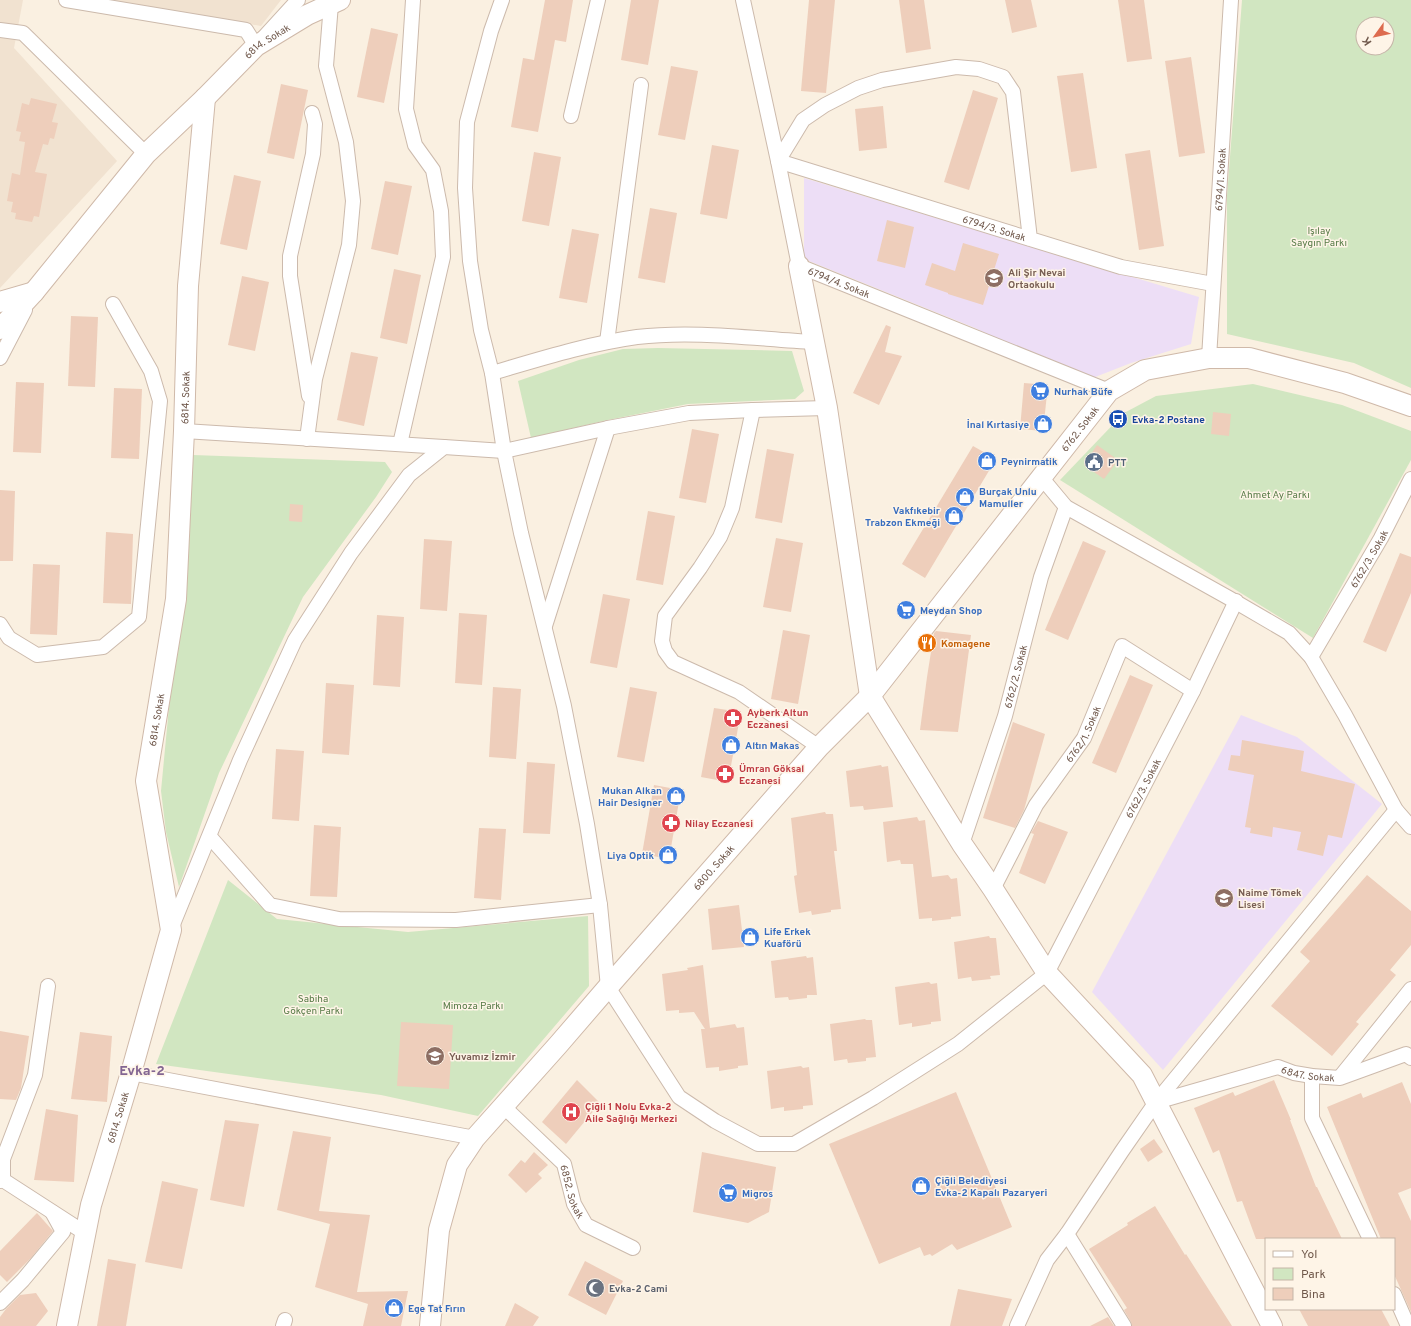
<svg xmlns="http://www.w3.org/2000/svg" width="1411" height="1326" viewBox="0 0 1411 1326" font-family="Overpass,sans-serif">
	<rect width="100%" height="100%" fill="#faf0e1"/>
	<g fill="#f1e2d0">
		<polygon points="0,0 23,0 14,48 117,161 0,288"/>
		<polygon points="106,0 281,0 261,26"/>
	</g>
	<g fill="#eddef6">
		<polygon points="804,178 1199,297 1191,344 1131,363 1085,381 975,328 804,259"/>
		<polygon points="1241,715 1297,737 1382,804 1163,1070 1092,992"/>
	</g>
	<g fill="#d1e6c1" fill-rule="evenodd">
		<path d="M 1242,0 L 1411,0 L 1411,388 L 1354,363 L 1227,334 L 1227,196 ZM 1363,24 L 1387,24 L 1387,48 L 1363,48 Z"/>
		<polygon points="658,348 792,351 804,391 795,399 688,404 603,421 531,438 518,381 579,360 623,349"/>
		<polygon points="1253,384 1342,405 1411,431 1411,460 1313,638 1060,480 1124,413 1156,396"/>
		<polygon points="193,455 385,462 392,472 376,497 303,597 219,773 179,887 166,832 161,791"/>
		<polygon points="228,880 277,919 408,932 588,916 589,986 478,1116 381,1095 156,1064"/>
	</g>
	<g fill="#eecebb">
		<polygon points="545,0 573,0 566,42 555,40 538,132 511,127 523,58 534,60"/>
		<polygon points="631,0 659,0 648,65 621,60"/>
		<polygon points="809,0 835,0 826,93 801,91"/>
		<polygon points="899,0 924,0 931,49 906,53"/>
		<polygon points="1005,0 1031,0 1037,27 1012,33"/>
		<polygon points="1118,0 1144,0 1152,59 1127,62"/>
		<polygon points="371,28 398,34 384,103 357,97"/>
		<polygon points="1191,57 1205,153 1179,157 1165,61"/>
		<polygon points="671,66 698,71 685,140 658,135"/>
		<polygon points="1083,73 1097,168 1071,172 1057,76"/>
		<polygon points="281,84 308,90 294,159 267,153"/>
		<polygon points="973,90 998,98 969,190 944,182"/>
		<polygon points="31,98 57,104 52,122 58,123 54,139 50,138 48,145 43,144 35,172 47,174 39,217 34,216 32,222 15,219 16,213 11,212 13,202 7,201 12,173 20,175 25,142 19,141 21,132 16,131 22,103 29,105"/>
		<polygon points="883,106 887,148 859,151 855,109"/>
		<polygon points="712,145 739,150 727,219 700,214"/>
		<polygon points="1150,150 1164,246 1139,250 1125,154"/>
		<polygon points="534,152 561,157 549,226 522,221"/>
		<polygon points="234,175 261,181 247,250 220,244"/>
		<polygon points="385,181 412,186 398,255 371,249"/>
		<polygon points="650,208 677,213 665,283 638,278"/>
		<polygon points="887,220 914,227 905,268 877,261"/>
		<polygon points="572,229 599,234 587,303 559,298"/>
		<polygon points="963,243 999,254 983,305 948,294 948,293 925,285 932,263 955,271"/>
		<polygon points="394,269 421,275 407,344 380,338"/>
		<polygon points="242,276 269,282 255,351 228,345"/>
		<polygon points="71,316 98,317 95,387 68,386"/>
		<polygon points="886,325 891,327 885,352 902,356 879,405 853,393"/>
		<polygon points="351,352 378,357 364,426 337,420"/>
		<polygon points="16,382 44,383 41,453 13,452"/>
		<polygon points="1024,383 1048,385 1043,431 1020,429"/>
		<polygon points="114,388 142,389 139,459 111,458"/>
		<polygon points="1213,412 1231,414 1229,436 1211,434"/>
		<polygon points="692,429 719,434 706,503 679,498"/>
		<polygon points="1097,445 1118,460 1104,479 1084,465"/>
		<polygon points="973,446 996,459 925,578 902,564"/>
		<polygon points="767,449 794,454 782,523 755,518"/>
		<polygon points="0,490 15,491 13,561 0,561"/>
		<polygon points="290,504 303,505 302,522 289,521"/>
		<polygon points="648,511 675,516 663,585 636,580"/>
		<polygon points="106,532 133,534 131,604 103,603"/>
		<polygon points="776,538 803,543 791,612 763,607"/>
		<polygon points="424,539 452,541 447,611 420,609"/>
		<polygon points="1083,541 1106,551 1068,640 1045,630"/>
		<polygon points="1400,553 1411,557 1411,593 1386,652 1363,642"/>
		<polygon points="33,564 60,565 57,635 30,634"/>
		<polygon points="603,594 630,599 617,668 590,663"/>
		<polygon points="459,613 487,615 482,685 455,683"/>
		<polygon points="377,615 404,617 400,687 373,685"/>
		<polygon points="783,630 810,635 798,704 771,699"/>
		<polygon points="936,631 971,635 958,732 920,730 927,677 934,633"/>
		<polygon points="1130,675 1153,685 1116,773 1092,763"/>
		<polygon points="326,683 354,685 349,755 322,753"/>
		<polygon points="493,687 521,689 516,759 489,757"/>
		<polygon points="630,687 657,692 644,762 617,757"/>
		<polygon points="714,708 741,712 728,782 701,777"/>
		<polygon points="1013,722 1045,734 1024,810 1015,828 983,818"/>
		<polygon points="1242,740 1304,751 1301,771 1355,784 1342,838 1328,835 1323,856 1297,850 1301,832 1273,827 1272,837 1250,833 1251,828 1245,827 1254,775 1228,770 1231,755 1240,756"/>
		<polygon points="276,749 304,751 299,821 272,819"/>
		<polygon points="527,762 555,764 550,834 523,833"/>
		<polygon points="881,765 882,767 888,766 893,807 864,810 863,806 850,807 846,771"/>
		<polygon points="654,785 681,790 669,859 642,854"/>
		<polygon points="825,812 826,814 833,814 837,851 834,851 841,909 831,910 831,912 812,915 811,911 799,913 794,876 797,875 791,818"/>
		<polygon points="917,817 919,821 925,820 932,877 948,875 951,879 957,878 961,916 951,917 951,919 932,921 932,918 919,919 913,864 901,864 900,860 887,862 883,822"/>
		<polygon points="1038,821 1068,832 1045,884 1019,873 1034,834 1031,833"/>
		<polygon points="314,825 341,827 337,897 310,896"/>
		<polygon points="479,828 506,829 501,900 474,898"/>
		<polygon points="1367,875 1411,911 1411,945 1390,970 1396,975 1356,1022 1359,1024 1332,1056 1271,1006 1310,961 1300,952"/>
		<polygon points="739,905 744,947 712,950 708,909"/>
		<polygon points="989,936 990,938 996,938 1000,975 990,976 991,979 972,981 971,977 958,979 954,942"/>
		<polygon points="806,956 807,958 813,957 817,995 807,995 807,998 789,1000 788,997 775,998 771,961"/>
		<polygon points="703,965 710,1028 735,1024 737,1028 744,1027 748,1065 738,1066 738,1068 719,1071 719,1067 706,1068 701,1029 705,1029 694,1012 679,1013 679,1010 666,1011 662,974 688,970 687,968"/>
		<polygon points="929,982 931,984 937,983 941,1021 931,1022 931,1024 912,1027 912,1023 899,1025 895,987"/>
		<polygon points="865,1019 866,1020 872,1020 876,1057 866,1058 866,1061 848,1063 847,1059 834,1061 830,1024"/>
		<polygon points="401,1022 453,1025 449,1089 397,1086"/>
		<polygon points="0,1031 29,1036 21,1088 16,1100 0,1099"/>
		<polygon points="80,1032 112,1036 107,1102 71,1099"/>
		<polygon points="801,1066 803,1068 809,1067 813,1105 803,1106 803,1109 784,1111 784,1107 771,1109 767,1071"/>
		<polygon points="577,1080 600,1103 566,1144 542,1122"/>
		<polygon points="1274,1080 1291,1120 1290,1120 1316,1187 1317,1187 1342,1239 1256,1239 1242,1201 1237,1202 1219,1150 1213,1153 1194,1108 1233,1092 1235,1096"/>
		<polygon points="1402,1082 1411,1104 1411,1188 1398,1193 1411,1221 1411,1312 1394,1274 1394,1239 1381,1239 1327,1107 1361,1093 1363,1098"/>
		<polygon points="956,1092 1012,1227 957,1250 952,1244 932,1256 930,1254 924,1256 920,1247 879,1264 829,1144"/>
		<polygon points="46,1109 78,1115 74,1182 34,1180"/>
		<polygon points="225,1120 259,1124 244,1207 210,1200"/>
		<polygon points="293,1131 331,1137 319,1211 370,1215 357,1292 408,1291 401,1326 363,1326 368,1304 315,1287 330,1224 277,1210"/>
		<polygon points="1154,1139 1163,1152 1148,1162 1140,1149"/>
		<polygon points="534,1152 548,1165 538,1174 542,1178 526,1193 508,1175 521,1160 525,1163"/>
		<polygon points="702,1152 776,1167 769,1212 748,1223 693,1212"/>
		<polygon points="162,1181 198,1189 182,1269 145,1262"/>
		<polygon points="1155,1206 1185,1255 1186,1254 1232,1326 1132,1326 1131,1322 1124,1310 1127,1308 1089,1249 1128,1225 1127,1223"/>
		<polygon points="37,1213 53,1231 31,1258 7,1282 0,1275 0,1251"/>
		<polygon points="108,1259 136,1264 126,1326 97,1326"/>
		<polygon points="585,1261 623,1281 606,1315 568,1295"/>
		<polygon points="958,1289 1012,1299 1002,1326 950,1326"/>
		<polygon points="36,1293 48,1311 36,1326 0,1326 0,1317 6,1309 20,1295"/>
		<polygon points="515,1303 539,1317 533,1326 505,1326"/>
		<polygon points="1299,1309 1381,1309 1390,1326 1308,1326"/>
		<polygon points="1108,1317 1114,1326 1090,1326"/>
	</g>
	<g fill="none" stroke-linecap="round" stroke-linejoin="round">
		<g stroke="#ccbaac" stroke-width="16">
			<g id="street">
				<polyline points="66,0 246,30 256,46 298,0"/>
				<path id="s1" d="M 502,0 L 491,31 L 467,122 L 465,188 L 470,261 L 481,330 L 492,373 L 504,451 L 521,533 L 564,706 L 587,824 L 600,905 L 608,987 L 679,1097 L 715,1121 L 758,1144 L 794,1144 L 873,1098 L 958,1044 L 1047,973 L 1193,691 L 1236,601"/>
				<path id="s2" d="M 743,0 L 778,161 L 799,266 L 1109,391"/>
				<polyline points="0,30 23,33 146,154"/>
				<polyline points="571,116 598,0"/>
				<path id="s3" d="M 1030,239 L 1013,92 L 1003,77 L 979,69 L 956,67 L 882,80 L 858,88 L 825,105 L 803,120 L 778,161 L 1121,267 L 1213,284"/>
				<polyline points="607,342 641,85"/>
				<polyline points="0,358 25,310"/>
				<path id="s4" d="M 1209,358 L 1231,0"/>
				<path d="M 492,373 C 540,359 587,344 637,337 C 695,330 756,339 814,342"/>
				<polyline points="309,396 290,276 290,256 313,154 315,124 312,113"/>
				<polyline points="753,410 732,508 720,537 700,568 665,616 662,641 665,651 673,662 739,692 819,747"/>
				<polyline points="184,431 444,447"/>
				<polyline points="307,439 315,379 349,245 353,201 346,142 326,66 331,4"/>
				<polyline points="400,444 443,257 441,211 433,170 415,145 406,109 413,0"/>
				<polyline points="1041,477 1066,507 1229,598 1289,633 1311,657 1345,715 1396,810 1411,827"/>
				<polyline points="0,624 9,638 37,655 103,647 139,617 160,401 151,371 113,304"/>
				<polyline points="545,626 608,428"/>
				<path id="s5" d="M 1311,657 L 1381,538 L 1411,479"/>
				<polyline points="210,837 270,905 339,919 456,920 600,905"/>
				<path id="s6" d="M 962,844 L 1005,716 L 1041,577 L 1066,507"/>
				<path id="s7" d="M 993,889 L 1036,805 L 1084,738 L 1122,646 L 1193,691"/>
				<polyline points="171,929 240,760 295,640 351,553 409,475 444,447 504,451 608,428 689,413 753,410 827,408"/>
				<polyline points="131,1073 475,1138"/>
				<polyline points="1312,1076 1312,1118 1370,1239"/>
				<polyline points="1341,1076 1411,989"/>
				<path id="s8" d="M 1156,1102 L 1278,1067 L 1294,1073 L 1312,1076 L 1340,1078 L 1406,1054 L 1411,1058"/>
				<path id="s9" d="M 503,1106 L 564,1164 L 574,1204 L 586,1225 L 633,1248"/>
				<polyline points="3,1180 85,1233"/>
				<polyline points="0,1181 3,1180 3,1159 35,1075 48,986"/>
				<polyline points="1067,1234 1124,1326"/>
				<polyline points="1394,1294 1408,1326"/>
				<polyline points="0,1303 23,1280 63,1232 52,1212"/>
				<polyline points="283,1326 285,1320"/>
				<polyline points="1017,1326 1047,1260 1067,1234 1122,1151 1156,1102 1396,810"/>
			</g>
		</g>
		<g stroke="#cfb9a9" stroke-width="22">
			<g id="secondary">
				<polyline points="799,266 827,408 870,696 962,844 993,889 1047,973 1142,1075 1272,1326"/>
				<polyline points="0,302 34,292"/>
				<path id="s10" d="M 0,329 L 34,292 L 146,154 L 205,98 L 256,46 L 307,15 L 340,0"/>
				<path id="s11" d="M 67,1326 L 91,1205 L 131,1073 L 171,930 L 146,781 L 176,599 L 184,431 L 188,286 L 205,98"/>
				<path id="s12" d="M 430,1326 L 439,1230 L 457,1165 L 475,1138 L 558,1045 L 608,987 L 819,747 L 870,696 L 1109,391 L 1145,370 L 1209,358 L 1249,358 L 1345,383 L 1411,406"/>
			</g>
		</g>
		<use href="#street" stroke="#fff" stroke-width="14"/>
		<use href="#secondary" stroke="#fff" stroke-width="20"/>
	</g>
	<defs>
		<g id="school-disc" transform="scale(1)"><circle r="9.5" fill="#8d6e63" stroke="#fef4e7"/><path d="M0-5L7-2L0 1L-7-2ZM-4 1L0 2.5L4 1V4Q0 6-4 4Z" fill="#fff"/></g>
		<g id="supermarket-disc" transform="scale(1)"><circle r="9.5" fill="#3f7fe0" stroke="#fef4e7"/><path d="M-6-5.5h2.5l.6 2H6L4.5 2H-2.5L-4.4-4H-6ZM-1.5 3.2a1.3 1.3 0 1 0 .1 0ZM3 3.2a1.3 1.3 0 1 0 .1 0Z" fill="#fff"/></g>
		<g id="bus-disc" transform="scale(1)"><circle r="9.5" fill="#1a4fb4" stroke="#fef4e7"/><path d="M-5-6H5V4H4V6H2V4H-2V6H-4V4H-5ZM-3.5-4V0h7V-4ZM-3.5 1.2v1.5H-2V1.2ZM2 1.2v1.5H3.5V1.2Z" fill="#fff"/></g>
		<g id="shop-disc" transform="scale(1)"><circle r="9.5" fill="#3f7fe0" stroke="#fef4e7"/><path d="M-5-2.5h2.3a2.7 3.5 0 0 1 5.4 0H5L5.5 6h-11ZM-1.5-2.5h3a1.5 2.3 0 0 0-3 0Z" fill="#fff"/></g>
		<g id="civic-disc" transform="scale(1)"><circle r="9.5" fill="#5c6f8a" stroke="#fef4e7"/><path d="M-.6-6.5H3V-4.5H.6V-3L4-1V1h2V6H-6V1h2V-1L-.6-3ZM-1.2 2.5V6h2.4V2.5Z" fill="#fff"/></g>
		<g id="restaurant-disc" transform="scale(1)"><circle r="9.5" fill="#e8710a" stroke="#fef4e7"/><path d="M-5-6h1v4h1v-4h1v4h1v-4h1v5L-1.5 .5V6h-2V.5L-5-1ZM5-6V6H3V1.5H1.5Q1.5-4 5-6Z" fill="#fff"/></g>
		<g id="pharmacy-disc" transform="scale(1)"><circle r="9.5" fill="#e0444e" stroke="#fef4e7"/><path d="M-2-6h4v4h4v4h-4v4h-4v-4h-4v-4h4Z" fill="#fff"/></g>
		<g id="hospital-disc" transform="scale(1)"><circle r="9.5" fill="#e0444e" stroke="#fef4e7"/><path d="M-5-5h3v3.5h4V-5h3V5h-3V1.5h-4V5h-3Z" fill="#fff"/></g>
		<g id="mosque-disc" transform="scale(1)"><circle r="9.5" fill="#6b7280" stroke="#fef4e7"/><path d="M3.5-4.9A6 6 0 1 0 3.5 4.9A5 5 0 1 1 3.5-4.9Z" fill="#fff"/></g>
	</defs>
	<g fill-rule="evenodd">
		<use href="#school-disc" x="994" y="278"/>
		<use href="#supermarket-disc" x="1040" y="391"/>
		<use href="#bus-disc" x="1118" y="419"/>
		<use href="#shop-disc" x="1043" y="424"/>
		<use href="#shop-disc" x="987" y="461"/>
		<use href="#civic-disc" x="1094" y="462"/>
		<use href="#shop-disc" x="965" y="497"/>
		<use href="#shop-disc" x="954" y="516"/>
		<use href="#supermarket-disc" x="906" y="610"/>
		<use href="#restaurant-disc" x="927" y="643"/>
		<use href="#pharmacy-disc" x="733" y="718"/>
		<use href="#shop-disc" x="731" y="745"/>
		<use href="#pharmacy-disc" x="725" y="774"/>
		<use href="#shop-disc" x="676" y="796"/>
		<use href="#pharmacy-disc" x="671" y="823"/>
		<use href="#shop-disc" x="668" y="855"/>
		<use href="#school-disc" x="1224" y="898"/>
		<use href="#shop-disc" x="750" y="937"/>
		<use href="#school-disc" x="435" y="1056"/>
		<use href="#hospital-disc" x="571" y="1112"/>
		<use href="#shop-disc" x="921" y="1186"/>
		<use href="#supermarket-disc" x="728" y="1193"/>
		<use href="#mosque-disc" x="595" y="1288"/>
		<use href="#shop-disc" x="394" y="1308"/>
	</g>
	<g text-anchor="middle" stroke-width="3" stroke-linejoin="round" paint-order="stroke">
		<g font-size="10" fill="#6f574a" stroke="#fef4e7">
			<text dy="4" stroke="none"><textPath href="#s10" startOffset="394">6814. Sokak</textPath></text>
			<text dy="4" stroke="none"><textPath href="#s4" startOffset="179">6794/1. Sokak</textPath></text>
			<text dy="4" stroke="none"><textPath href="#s3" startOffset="653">6794/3. Sokak</textPath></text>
			<text dy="4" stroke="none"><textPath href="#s2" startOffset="315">6794/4. Sokak</textPath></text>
			<text dy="4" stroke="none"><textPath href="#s11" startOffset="947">6814. Sokak</textPath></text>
			<text dy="4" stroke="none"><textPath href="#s12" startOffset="1129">6762. Sokak</textPath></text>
			<text dy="4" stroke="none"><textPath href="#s5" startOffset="114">6762/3. Sokak</textPath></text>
			<text dy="4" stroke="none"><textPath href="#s6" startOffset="176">6762/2. Sokak</textPath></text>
			<text dy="4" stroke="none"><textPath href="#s11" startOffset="623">6814. Sokak</textPath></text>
			<text dy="4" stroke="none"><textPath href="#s7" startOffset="180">6762/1. Sokak</textPath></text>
			<text dy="4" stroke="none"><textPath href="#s1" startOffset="1779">6762/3. Sokak</textPath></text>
			<text dy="4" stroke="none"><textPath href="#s12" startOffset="557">6800. Sokak</textPath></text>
			<text dy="4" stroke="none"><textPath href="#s8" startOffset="158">6847. Sokak</textPath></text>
			<text dy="4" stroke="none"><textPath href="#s11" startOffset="215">6814. Sokak</textPath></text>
			<text dy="4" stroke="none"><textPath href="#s9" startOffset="113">6852. Sokak</textPath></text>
		</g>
		<g font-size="10" fill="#567a46" stroke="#fef4e7">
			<text x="1319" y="234">Işılay<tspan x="1319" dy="12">Saygın Parkı</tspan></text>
			<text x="1275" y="498">Ahmet Ay Parkı</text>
			<text x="313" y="1002">Sabiha<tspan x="313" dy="12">Gökçen Parkı</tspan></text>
			<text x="473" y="1009">Mimoza Parkı</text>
		</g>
		<g font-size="10" font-weight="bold" fill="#785e54" stroke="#fef4e7" text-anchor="start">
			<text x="1008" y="276">Ali Şir Nevai<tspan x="1008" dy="12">Ortaokulu</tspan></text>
			<text x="1238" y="896">Naime Tömek<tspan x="1238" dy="12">Lisesi</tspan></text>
			<text x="449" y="1060">Yuvamız İzmir</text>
		</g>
		<g font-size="10" font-weight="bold" fill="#366cbe" stroke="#fef4e7" text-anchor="start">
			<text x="1054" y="395">Nurhak Büfe</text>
			<text x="1029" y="428" text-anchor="end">İnal Kırtasiye</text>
			<text x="1001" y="465">Peynirmatik</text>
			<text x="979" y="495">Burçak Unlu<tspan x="979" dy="12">Mamuller</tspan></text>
			<text x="940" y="514" text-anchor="end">Vakfıkebir<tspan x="940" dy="12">Trabzon Ekmeği</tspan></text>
			<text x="920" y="614">Meydan Shop</text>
			<text x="745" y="749">Altın Makas</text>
			<text x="662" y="794" text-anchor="end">Mukan Alkan<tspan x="662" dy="12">Hair Designer</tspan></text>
			<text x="654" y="859" text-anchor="end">Liya Optik</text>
			<text x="764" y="935">Life Erkek<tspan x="764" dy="12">Kuaförü</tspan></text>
			<text x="935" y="1184">Çiğli Belediyesi<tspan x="935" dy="12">Evka-2 Kapalı Pazaryeri</tspan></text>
			<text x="742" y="1197">Migros</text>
			<text x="408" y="1312">Ege Tat Fırın</text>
		</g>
		<g font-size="10" font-weight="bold" fill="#164399" stroke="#fef4e7" text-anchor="start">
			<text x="1132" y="423">Evka-2 Postane</text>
		</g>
		<g font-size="10" font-weight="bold" fill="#4e5e75" stroke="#fef4e7" text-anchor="start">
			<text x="1108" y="466">PTT</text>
		</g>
		<g font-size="10" font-weight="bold" fill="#c56008" stroke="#fef4e7" text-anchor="start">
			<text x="941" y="647">Komagene</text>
		</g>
		<g font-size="10" font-weight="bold" fill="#be3a42" stroke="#fef4e7" text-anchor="start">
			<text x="747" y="716">Ayberk Altun<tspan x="747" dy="12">Eczanesi</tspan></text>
			<text x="739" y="772">Ümran Göksal<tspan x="739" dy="12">Eczanesi</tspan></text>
			<text x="685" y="827">Nilay Eczanesi</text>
			<text x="585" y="1110">Çiğli 1 Nolu Evka-2<tspan x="585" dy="12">Aile Sağlığı Merkezi</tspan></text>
		</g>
		<g font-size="10" font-weight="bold" fill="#5b616d" stroke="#fef4e7" text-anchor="start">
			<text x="609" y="1292">Evka-2 Cami</text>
		</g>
		<g font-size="14" font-weight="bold" fill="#836692" stroke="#fef4e7">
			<text x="142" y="1075">Evka-2</text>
		</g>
	</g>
	<rect x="1265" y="1238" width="130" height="72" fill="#fef4e7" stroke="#c5b5a8"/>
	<rect x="1273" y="1251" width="20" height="6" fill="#ffffff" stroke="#c5b5a8"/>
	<text x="1301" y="1258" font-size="12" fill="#6f574a">Yol</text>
	<rect x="1273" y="1268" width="20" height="12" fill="#d1e6c1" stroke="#c5b5a8"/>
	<text x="1301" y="1278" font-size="12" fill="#6f574a">Park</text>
	<rect x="1273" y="1288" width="20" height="12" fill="#eecebb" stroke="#c5b5a8"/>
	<text x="1301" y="1298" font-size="12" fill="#6f574a">Bina</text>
	<g transform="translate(1375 36) rotate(237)"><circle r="19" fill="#fef4e7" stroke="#c5b5a8"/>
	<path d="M0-3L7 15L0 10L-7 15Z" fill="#dd6b4e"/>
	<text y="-6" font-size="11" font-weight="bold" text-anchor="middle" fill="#6f574a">K</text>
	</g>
</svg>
